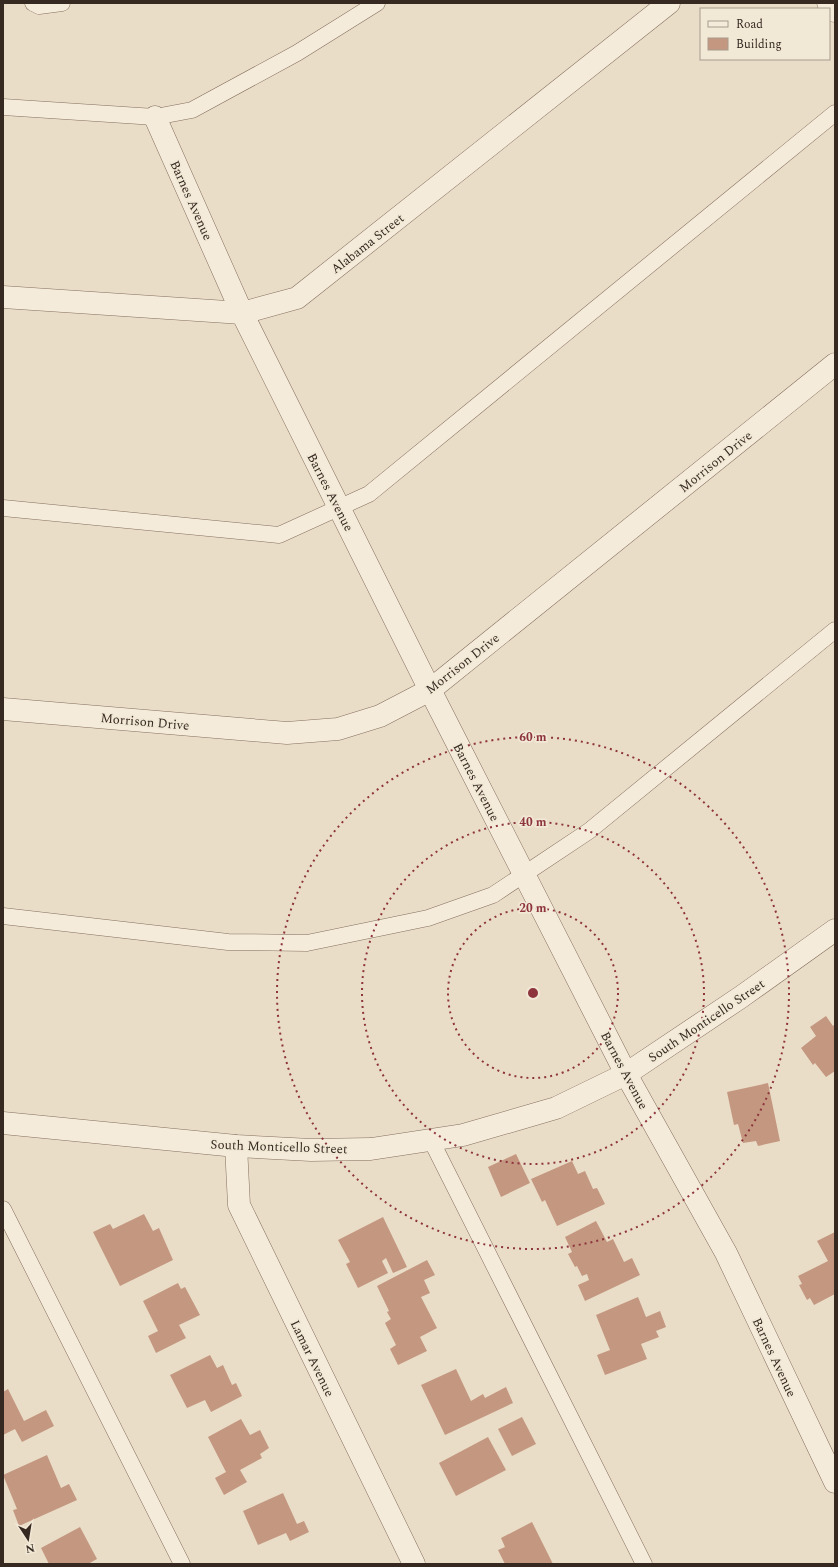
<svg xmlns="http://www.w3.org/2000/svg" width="838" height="1567" viewBox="0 0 838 1567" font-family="Spectral,serif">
	<rect width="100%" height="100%" fill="#eaddc7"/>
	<g fill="#c49781">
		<polygon points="826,1016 833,1026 835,1024 835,1071 826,1077 815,1063 813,1065 801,1048 816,1036 810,1027"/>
		<polygon points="768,1083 780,1141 758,1146 756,1141 743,1143 738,1124 734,1125 727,1092"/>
		<polygon points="516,1154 530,1183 501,1197 488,1167"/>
		<polygon points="572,1161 578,1174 585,1171 593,1189 597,1188 605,1204 557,1226 545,1200 542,1202 531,1179"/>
		<polygon points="144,1214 153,1231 159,1228 173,1260 120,1286 93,1232 110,1224 113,1229"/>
		<polygon points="383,1217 407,1267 393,1273 386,1258 382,1261 388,1273 358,1288 346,1264 350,1262 338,1240"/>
		<polygon points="596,1221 607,1242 613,1239 624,1262 632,1258 640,1275 585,1301 578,1285 589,1280 587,1274 582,1276 577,1266 575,1267 568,1254 572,1252 565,1237"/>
		<polygon points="835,1232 835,1294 814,1305 810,1298 807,1300 799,1285 802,1284 798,1276 828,1261 817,1241"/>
		<polygon points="427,1260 435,1275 424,1280 430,1293 421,1297 437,1328 420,1337 427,1351 398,1365 390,1349 396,1345 385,1323 391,1319 387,1312 389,1311 377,1286"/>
		<polygon points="178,1283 181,1289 185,1287 200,1315 179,1325 186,1338 156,1353 148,1336 158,1331 143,1301"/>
		<polygon points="638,1297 646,1317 660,1311 666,1327 656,1331 659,1337 641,1344 647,1359 605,1375 597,1355 610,1350 596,1315"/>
		<polygon points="210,1355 217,1368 223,1365 232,1385 236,1383 242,1396 211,1412 205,1400 187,1408 170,1375"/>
		<polygon points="456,1369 471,1401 483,1394 485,1398 506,1387 513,1403 445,1435 421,1385"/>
		<polygon points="8,1389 24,1421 46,1410 54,1426 22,1442 15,1429 3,1435 3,1392"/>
		<polygon points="522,1417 536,1444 512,1456 498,1429"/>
		<polygon points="241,1419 250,1435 260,1430 269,1448 260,1454 262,1458 240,1470 247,1482 224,1495 215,1478 226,1472 208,1437"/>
		<polygon points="488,1437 506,1470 456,1496 439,1463"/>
		<polygon points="47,1455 61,1488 69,1484 77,1500 19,1526 13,1510 17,1509 3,1475"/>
		<polygon points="283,1493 297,1524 304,1521 309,1532 290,1541 286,1533 258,1545 243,1511"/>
		<polygon points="532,1522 553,1564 505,1564 498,1550 505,1547 501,1538"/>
		<polygon points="80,1527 97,1559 88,1564 49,1564 41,1548"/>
	</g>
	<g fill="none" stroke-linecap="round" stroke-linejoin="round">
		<g stroke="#846f5e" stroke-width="17">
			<g id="service">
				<polyline points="33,3 39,6 62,3"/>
				<polyline points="3,107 155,117 192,110 297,53 377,3"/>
				<polyline points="3,508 279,535 369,494 835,113"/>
				<polyline points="3,916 228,942 307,943 428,918 493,895 589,831 835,630"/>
				<polyline points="431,1140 644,1564"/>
				<polyline points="3,1209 182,1564"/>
			</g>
		</g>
		<g stroke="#846f5e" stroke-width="23">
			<g id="minor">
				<polyline points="828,3 835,11"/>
				<polyline points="155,117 242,313 430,690 626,1074 726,1253 835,1482"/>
				<polyline points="3,297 242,313 297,298 669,3"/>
				<polyline points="3,709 287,733 338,729 380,716 430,690 835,364"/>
				<polyline points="3,1123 236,1146 311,1150 371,1149 463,1135 556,1108 626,1074 741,997 835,930"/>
				<polyline points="236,1146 239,1205 414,1564"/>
			</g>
		</g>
		<use href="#service" stroke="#f5ebda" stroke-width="16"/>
		<use href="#minor" stroke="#f5ebda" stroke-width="22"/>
	</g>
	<g fill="none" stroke="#8d343c" stroke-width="2" stroke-dasharray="2 4">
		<circle cx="533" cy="993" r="85"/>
		<circle cx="533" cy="993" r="171"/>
		<circle cx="533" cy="993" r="256"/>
	</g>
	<g text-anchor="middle" stroke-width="3.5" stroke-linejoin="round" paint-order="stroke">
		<g font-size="13" fill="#362921" stroke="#f2e8d6">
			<text transform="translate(192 200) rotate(66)" y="5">Barnes Avenue</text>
			<text transform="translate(367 243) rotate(-38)" y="5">Alabama Street</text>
			<text transform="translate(715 461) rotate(-39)" y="5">Morrison Drive</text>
			<text transform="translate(331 492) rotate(63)" y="5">Barnes Avenue</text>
			<text transform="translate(462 663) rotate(-38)" y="5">Morrison Drive</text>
			<text transform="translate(145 721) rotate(5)" y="5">Morrison Drive</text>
			<text transform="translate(477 782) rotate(63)" y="5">Barnes Avenue</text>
			<text transform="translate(706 1020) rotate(-34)" y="5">South Monticello Street</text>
			<text transform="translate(625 1070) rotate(62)" y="5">Barnes Avenue</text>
			<text transform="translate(279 1146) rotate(2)" y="5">South Monticello Street</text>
			<text transform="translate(775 1357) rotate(65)" y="5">Barnes Avenue</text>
			<text transform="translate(313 1358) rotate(64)" y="5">Lamar Avenue</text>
		</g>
	</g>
	<circle cx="533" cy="993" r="6" fill="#8d343c" stroke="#f2e8d6" stroke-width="2"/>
	<g font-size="12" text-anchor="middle" font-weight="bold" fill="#8d343c" stroke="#f2e8d6" stroke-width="3.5" stroke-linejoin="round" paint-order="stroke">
		<text x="533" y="741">60 m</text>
		<text x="533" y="826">40 m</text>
		<text x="533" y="912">20 m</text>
	</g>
	<rect width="838" height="1567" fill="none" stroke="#362921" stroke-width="8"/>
	<rect x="700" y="8" width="130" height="52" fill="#f2e8d6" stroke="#a79c8e"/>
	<rect x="708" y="21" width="20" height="6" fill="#f5ebda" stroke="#a79c8e"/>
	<text x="736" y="28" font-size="12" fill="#362921">Road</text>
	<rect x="708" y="38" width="20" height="12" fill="#c49781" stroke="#a79c8e"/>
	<text x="736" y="48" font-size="12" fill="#362921">Building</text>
	<g transform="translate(28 1539) rotate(168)" stroke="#f2e8d6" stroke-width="3" paint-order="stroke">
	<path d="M0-3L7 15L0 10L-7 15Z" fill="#362921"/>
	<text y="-6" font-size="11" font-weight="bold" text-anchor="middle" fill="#362921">N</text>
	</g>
</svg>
